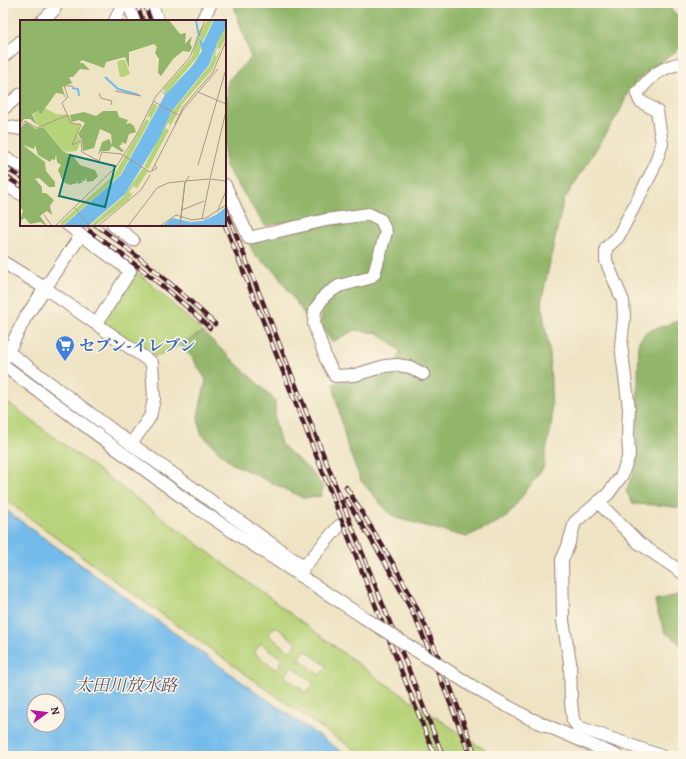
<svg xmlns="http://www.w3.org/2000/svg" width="686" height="759" viewBox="0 0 686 759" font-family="Alegreya,'Noto Serif JP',serif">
	<rect width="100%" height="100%" fill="#fcf5e5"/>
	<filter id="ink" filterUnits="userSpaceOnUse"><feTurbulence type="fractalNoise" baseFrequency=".025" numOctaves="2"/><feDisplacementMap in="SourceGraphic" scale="8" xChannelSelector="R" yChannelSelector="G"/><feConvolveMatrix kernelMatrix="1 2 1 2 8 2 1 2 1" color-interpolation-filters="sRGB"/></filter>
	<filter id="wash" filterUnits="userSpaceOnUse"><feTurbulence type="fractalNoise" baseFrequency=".012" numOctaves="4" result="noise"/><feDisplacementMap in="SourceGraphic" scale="16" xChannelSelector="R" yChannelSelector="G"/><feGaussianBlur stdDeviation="0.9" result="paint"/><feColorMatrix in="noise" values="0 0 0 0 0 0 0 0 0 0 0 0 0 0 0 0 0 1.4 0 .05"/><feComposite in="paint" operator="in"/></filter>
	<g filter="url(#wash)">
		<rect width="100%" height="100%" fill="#eee4c4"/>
		<g fill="#b7d379" stroke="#807952" fill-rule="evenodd">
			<polygon points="135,270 203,332 167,352 152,357 104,324 103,319"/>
			<path d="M 3,399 L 377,678 L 494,756 L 364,756 L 307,718 L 117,582 L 3,498 ZM 275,626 L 297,643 L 290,652 L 268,635 ZM 261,643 L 283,660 L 276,670 L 254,653 ZM 305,650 L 327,666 L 320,675 L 299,659 ZM 292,666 L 314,684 L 306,693 L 284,676 Z"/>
		</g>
		<g fill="#91b569" stroke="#6e6a4a">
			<polygon points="233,3 671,3 672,12 683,17 683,46 638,79 628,92 620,111 563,202 541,303 550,354 552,420 543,468 506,518 466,537 393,517 361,481 347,445 333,384 395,369 400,351 378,333 355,330 332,342 320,325 324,306 342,290 377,276 382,219 324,215 265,226 225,165 225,113 226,112 228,80 251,58"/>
			<polygon points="369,218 379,223 382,232 371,270 367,274 321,291 311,304 307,318 273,269 255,256 249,243 324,224"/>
			<polygon points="683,319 683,508 657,505 633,504 626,491 636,466 639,341 646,332"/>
			<polygon points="203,332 275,400 275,421 281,444 314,474 323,488 321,496 303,498 231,463 201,434 198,417 206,380 192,357 179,345"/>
			<polygon points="683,594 683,646 665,632 657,610 655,600"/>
		</g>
		<path fill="#73bbeb" stroke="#5e6d8b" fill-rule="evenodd" d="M 3,508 L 239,680 L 348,756 L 3,756 ZM 34,701 L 58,701 L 58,725 L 34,725 Z"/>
	</g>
	<g filter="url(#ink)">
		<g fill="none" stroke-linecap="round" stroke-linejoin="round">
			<g stroke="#9c8278" stroke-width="14">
				<g id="minor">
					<polyline points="129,3 135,21"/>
					<polyline points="151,3 158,21"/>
					<polyline points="42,21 54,10 57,3"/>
					<polyline points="115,21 123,3"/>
					<polyline points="202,21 211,3"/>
					<polyline points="3,57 21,41"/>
					<polyline points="3,109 21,94"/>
					<polyline points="3,126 21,129"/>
					<polyline points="3,157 21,166"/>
					<polyline points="3,184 21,194"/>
					<polyline points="225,185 249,238 326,220 369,214 381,220 386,232 374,274 369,278 339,286 325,295 315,310 314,324 326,359 335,376 355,375 385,366 397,365 410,367 423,374"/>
					<polyline points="68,225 130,271 97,323"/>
					<polyline points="113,225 133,240"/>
					<polyline points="3,262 45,288 152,363 154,399 150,417 131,444"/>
					<polyline points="3,348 131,444 304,567 300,576"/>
					<polyline points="5,358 25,318 81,235"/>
					<polyline points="3,365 194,506 363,617"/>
					<polyline points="598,502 639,543 683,573"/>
					<polyline points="304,567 339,526"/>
					<polyline points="529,718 617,756"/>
					<path d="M 661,756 L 578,727 L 573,720 L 571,702 L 570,662 L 563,621 L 562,560 L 568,546 L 575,522 L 608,494 L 622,475 L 629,455 L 628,434 L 629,409 L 621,345 L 624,317 L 623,301 L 606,261 L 606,248 L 618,237 L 653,170 L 662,144 L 657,111 L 640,101 L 637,94 C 650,76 661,67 683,63"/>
				</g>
			</g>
			<use href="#minor" stroke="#fff" stroke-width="12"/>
			<g stroke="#4a1f2b" stroke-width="4.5">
				<g id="rail">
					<polyline points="136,3 143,21"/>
					<polyline points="144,3 151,21"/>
					<polyline points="3,167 21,177"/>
					<polyline points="3,175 21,186"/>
					<polyline points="225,207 443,756"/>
					<path d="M 81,225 C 126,256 170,290 210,328"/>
					<path d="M 96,225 C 138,255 178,289 215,324"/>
					<polyline points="225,225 435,756"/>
					<path d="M 346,487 C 372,529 400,571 421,617 C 443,662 458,709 476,756"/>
					<path d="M 346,499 C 370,538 396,578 416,620 C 436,665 453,710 470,756"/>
				</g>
			</g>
			<use href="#rail" stroke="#fcf5e5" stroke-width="3" stroke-dasharray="9" stroke-linecap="butt"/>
			<g stroke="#9c8278" stroke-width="14" stroke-linecap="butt">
				<polyline id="minor-bridge" points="363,617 480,691 529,718"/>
			</g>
			<use href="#minor-bridge" stroke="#fff" stroke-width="12"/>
		</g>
	</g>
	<defs>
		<g id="supermarket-pin" transform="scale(1)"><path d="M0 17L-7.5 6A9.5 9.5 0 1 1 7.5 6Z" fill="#3f7fe0" stroke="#fcf5e5"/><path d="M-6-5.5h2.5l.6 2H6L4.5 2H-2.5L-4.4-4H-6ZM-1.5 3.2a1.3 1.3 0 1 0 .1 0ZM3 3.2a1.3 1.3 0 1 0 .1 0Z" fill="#fff"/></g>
	</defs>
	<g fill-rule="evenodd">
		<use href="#supermarket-pin" x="65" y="345"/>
	</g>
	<g text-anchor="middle" stroke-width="3" stroke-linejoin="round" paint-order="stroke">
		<g font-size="16" font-weight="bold" fill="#366cbe" stroke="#fcf5e5" text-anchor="start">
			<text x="79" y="351">セブン-イレブン</text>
		</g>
		<g font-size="17" font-style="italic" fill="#58566e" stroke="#fcf5e5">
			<text x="126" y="691">太田川放水路</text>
		</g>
	</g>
	<g transform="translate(20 20)">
		<rect width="206" height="206" fill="#eee4c4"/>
		<path d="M 188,0 L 193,0 L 182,23 L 178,12 ZM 206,8 L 206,18 L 200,29 L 197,27 L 195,35 L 197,36 L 200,30 L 200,32 L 192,50 L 163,83 L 149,108 L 150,104 L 148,103 L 145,108 L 149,110 L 128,149 L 124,147 L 152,92 L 190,45 L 199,19 ZM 177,15 L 181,26 L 179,35 L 146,74 L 143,69 L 172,37 ZM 101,40 L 105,40 L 110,54 L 103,57 L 100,57 L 97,42 ZM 133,83 L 138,86 L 100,155 L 42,206 L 40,203 L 94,155 L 126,99 L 129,101 L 131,96 L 127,98 ZM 25,88 L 36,94 L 49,95 L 53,104 L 61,103 L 57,115 L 61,120 L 57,131 L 45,132 L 23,107 L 18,106 L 13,94 ZM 123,148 L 128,151 L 117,168 L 113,166 L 109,172 L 111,174 L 115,170 L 108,180 L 75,206 L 70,206 L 103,177 Z" fill="#b7d379"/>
		<path d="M 0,0 L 149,0 L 160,14 L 166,13 L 165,24 L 172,16 L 170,24 L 172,27 L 170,32 L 163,31 L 153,39 L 141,56 L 138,53 L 139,39 L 135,33 L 137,27 L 134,24 L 109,32 L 109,48 L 105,37 L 86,42 L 84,48 L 62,40 L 59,43 L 63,43 L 70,50 L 60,49 L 53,57 L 49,57 L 52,63 L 42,67 L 46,79 L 43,74 L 36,73 L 21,94 L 18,91 L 12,94 L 17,105 L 10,99 L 4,99 L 0,106 ZM 83,91 L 97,91 L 99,97 L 108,100 L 106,104 L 110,103 L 114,106 L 116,112 L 109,114 L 106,124 L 101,122 L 102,124 L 99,126 L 104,131 L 102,132 L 92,126 L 89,131 L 81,131 L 78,135 L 82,122 L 89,119 L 92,125 L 91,114 L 80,109 L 74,128 L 63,131 L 62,121 L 58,114 L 65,103 L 59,100 L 52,102 L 50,95 L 64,92 L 76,96 ZM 6,102 L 16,109 L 23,107 L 44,132 L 52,135 L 60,145 L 75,150 L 78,156 L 73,161 L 67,162 L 66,157 L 65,161 L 61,160 L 63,162 L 58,164 L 57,160 L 57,163 L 50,165 L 43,162 L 38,150 L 41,145 L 37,142 L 36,134 L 35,140 L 32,139 L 30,142 L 18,135 L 15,125 L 14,129 L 3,125 L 25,142 L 26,151 L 35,162 L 35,167 L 29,167 L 19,158 L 15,159 L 22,167 L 22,173 L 26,173 L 34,180 L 30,186 L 32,195 L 27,191 L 20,196 L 27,206 L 20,202 L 10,204 L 5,198 L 0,201 L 3,190 L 0,187 L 0,109 Z" fill="#91b569"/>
		<path d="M 194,0 L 206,0 L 206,7 L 198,21 L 189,45 L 152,91 L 139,119 L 105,174 L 68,206 L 43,206 L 101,155 L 145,75 L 140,70 L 146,74 L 173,45 L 182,31 L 178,16 L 183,23 ZM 206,187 L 205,206 L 143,206 L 152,198 L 171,202 L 182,201 L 196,195 Z" fill="#73bbeb"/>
		<path fill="none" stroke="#73bbeb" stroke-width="2" d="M 176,0 L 179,17M 85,57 L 98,69 L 119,75M 52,68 L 58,69 L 59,76"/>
		<path fill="none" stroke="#ac9587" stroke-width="1" d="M 53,66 L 44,66 L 48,77 L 42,83 L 51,103 L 61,105 L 52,125 L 61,121 L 62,132 L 79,141 L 82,132 L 101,134 L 130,152 L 137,148 L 135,145M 95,71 L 121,76M 178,72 L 206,84M 79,73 L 81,78 L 92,81 L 91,85M 133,81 L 158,95M 155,104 L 163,87 L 193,52 L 206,21M 0,108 L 5,101 L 17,108 L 48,95M 178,145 L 206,49M 132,150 L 163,90 L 198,49M 190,159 L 206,161M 165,161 L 190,159 L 206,91M 54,187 L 70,206M 162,190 L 184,181M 197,192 L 206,171M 24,195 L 32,206M 182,199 L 190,160M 35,206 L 96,147 L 117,114 L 136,76 L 170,37 L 185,0M 78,206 L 121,170 L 130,155M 108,206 L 137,168 L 148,163 L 164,161M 140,206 L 156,195 L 172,200 L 186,198 L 206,185M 160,206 L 165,161M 160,206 L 165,163 L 169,156"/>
		<path fill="#0f766e" fill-opacity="0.15" stroke="#0f766e" stroke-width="2" d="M 50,135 L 95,146 L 85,187 L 39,176 Z"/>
		<rect width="206" height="206" fill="none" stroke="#4a1f2b" stroke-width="2"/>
	</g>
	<rect width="686" height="759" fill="none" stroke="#fcf5e5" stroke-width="16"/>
	<g transform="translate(46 713) rotate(76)"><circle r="19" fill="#fcf5e5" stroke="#b59f9b"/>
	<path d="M0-3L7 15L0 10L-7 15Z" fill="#b5179e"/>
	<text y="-6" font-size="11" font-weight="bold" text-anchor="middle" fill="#4a1f2b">N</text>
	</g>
</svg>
